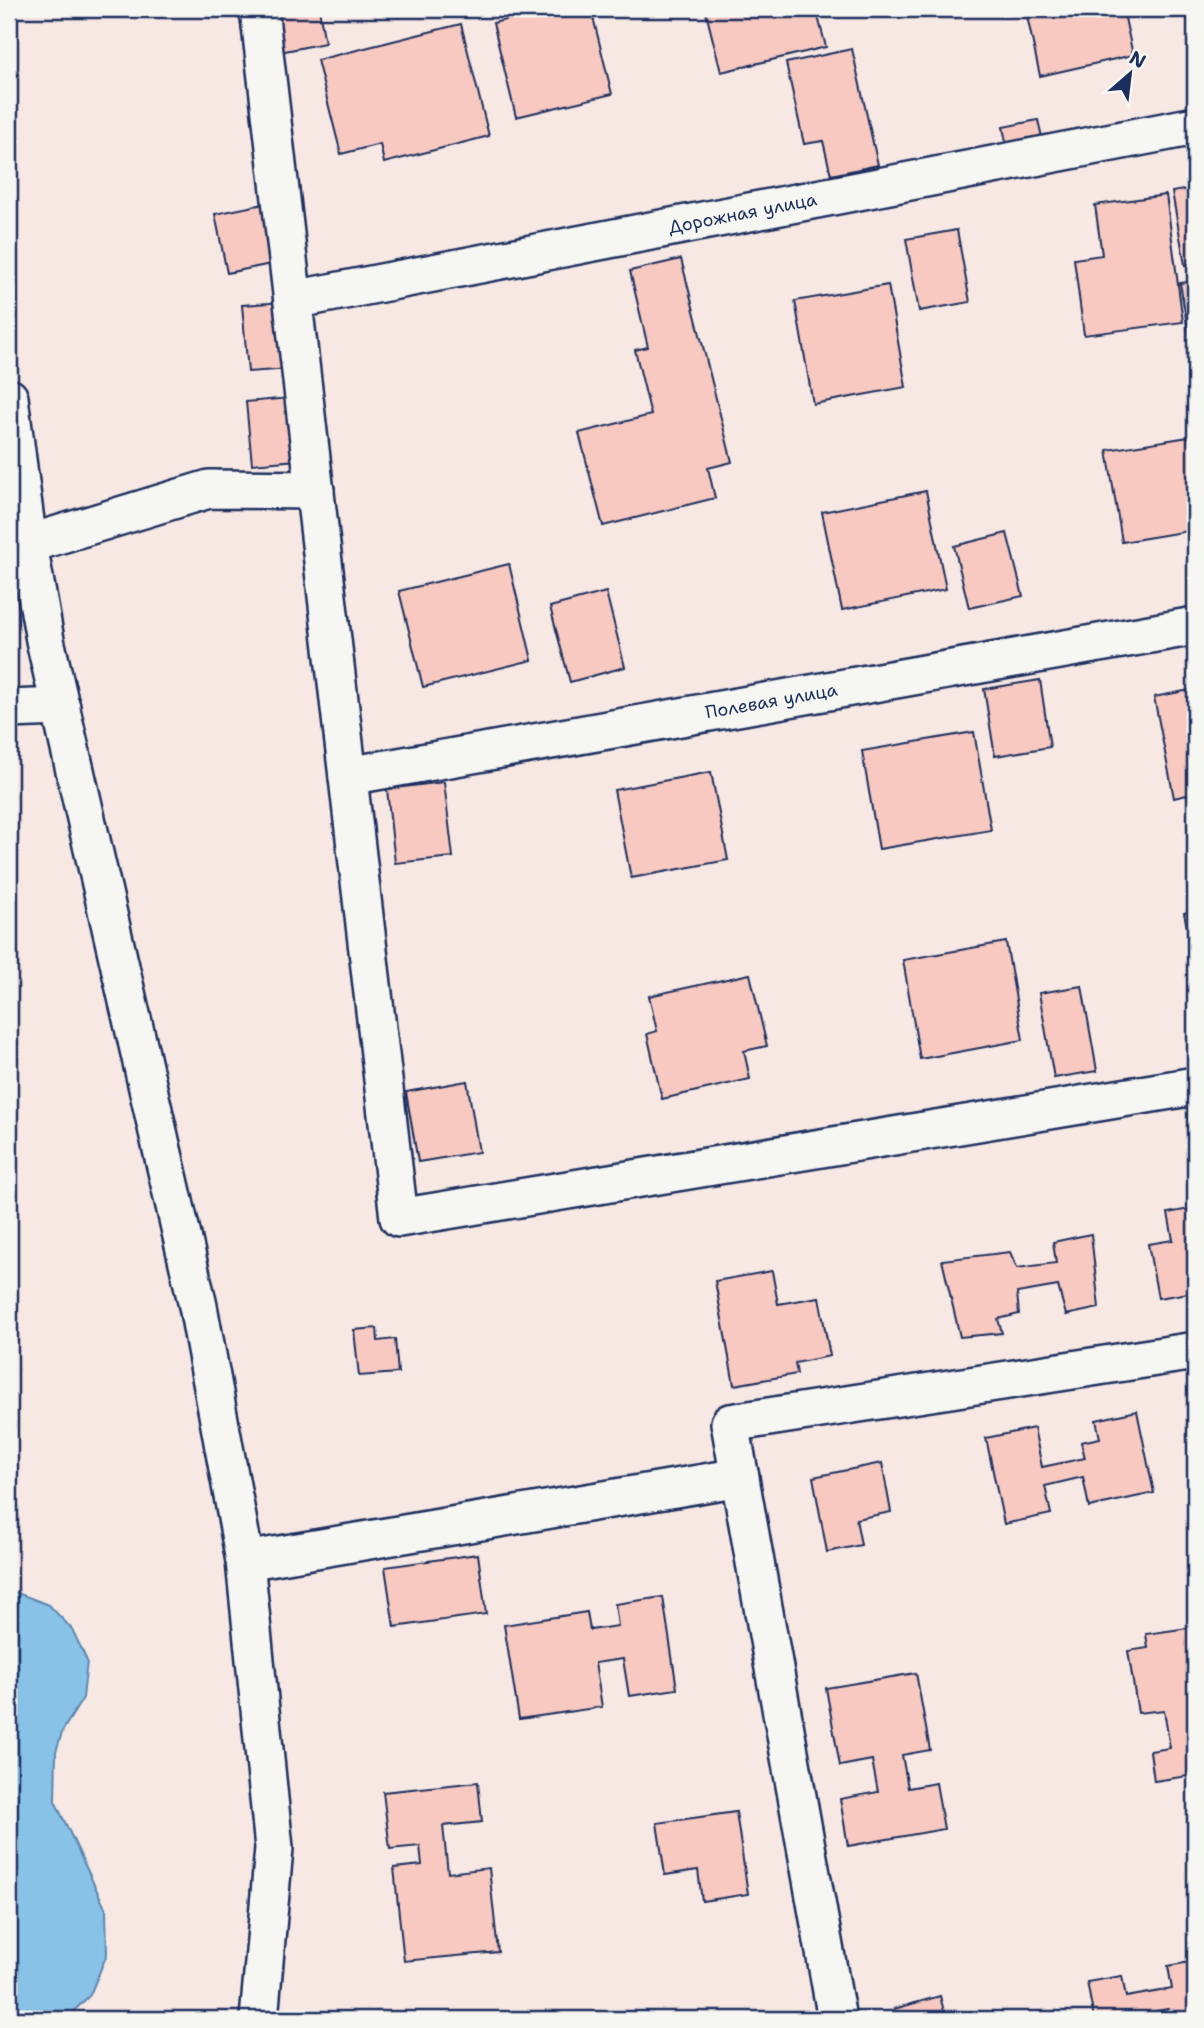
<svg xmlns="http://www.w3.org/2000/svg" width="1204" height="2028" viewBox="0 0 1204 2028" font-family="'Shantell Sans',sans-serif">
	<rect width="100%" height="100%" fill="#f7e8e3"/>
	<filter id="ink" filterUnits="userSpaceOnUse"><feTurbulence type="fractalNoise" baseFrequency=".0143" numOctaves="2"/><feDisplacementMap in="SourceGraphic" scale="14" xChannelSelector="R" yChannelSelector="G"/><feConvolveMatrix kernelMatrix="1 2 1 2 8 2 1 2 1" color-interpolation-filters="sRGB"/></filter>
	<g filter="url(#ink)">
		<polygon fill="#88c2e7" stroke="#5c87b0" stroke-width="2" points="9,1592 15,1592 49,1605 72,1629 87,1661 83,1698 63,1730 56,1751 55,1801 106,1910 107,1954 90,1995 66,2019 9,2019"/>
		<g fill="#f8c9c0" stroke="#1b2f5e" stroke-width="2">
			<polygon points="266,9 319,9 325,43 275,53"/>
			<polygon points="549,9 591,9 612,94 516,117 493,23"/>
			<polygon points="705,9 816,9 826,47 721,72"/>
			<polygon points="1060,9 1123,9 1133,55 1040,76 1027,16"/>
			<polygon points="461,24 489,136 384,163 380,144 341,154 317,60"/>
			<polygon points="852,49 878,165 831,175 823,141 804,144 786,63"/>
			<polygon points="1038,120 1045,150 1009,157 1003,127"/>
			<polygon points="1195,188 1195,263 1185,265 1172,192"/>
			<polygon points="1166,195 1183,322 1084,335 1074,259 1102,255 1095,205"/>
			<polygon points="264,204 276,263 227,273 215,214"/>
			<polygon points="957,230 970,302 919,311 906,239"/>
			<polygon points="681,259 732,462 708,468 715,498 603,526 579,433 651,415 635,350 648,347 630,271"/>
			<polygon points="1195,281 1195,371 1180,283"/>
			<polygon points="888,285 906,387 813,404 795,301"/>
			<polygon points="283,302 290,369 248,372 242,305"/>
			<polygon points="290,398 297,460 252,464 246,402"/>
			<polygon points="1195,436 1195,530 1122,542 1107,450"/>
			<polygon points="926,491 946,589 842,610 822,512"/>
			<polygon points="1007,533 1023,596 969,608 954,546"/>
			<polygon points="509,564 532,660 423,687 399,591"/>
			<polygon points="606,592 625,667 570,682 550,607"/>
			<polygon points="1040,680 1050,747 995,756 984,689"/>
			<polygon points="1195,689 1195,793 1174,798 1154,697"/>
			<polygon points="974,732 991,830 879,849 862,751"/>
			<polygon points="711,772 728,860 631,878 614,790"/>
			<polygon points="444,782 453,857 395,863 387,789"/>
			<polygon points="1195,910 1195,964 1184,913"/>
			<polygon points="1006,942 1023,1040 920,1059 903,960"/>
			<polygon points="750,974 767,1046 744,1051 750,1079 662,1099 647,1034 657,1031 649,996"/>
			<polygon points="1082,986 1097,1071 1054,1078 1039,993"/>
			<polygon points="467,1081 479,1152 418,1162 406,1092"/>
			<polygon points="1195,1208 1195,1292 1158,1298 1148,1244 1173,1240 1168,1213"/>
			<polygon points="1091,1234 1099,1308 1066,1315 1058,1286 1017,1293 1019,1314 998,1319 1002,1333 960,1337 942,1260 1010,1252 1017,1268 1056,1263 1053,1242"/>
			<polygon points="772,1271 778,1304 819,1297 830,1356 795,1363 797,1374 734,1385 715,1281"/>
			<polygon points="377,1328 378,1341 395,1339 398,1373 359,1376 354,1330"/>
			<polygon points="1137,1411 1154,1493 1089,1507 1083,1477 1045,1486 1051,1514 1004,1524 986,1438 1034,1428 1042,1467 1085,1458 1081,1442 1100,1438 1096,1420"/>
			<polygon points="882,1463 891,1512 856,1519 861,1545 827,1552 813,1477"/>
			<polygon points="478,1554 486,1614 394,1627 385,1567"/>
			<polygon points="663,1597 677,1689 629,1696 623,1659 595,1663 602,1707 519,1719 504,1625 587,1612 590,1630 618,1626 615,1604"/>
			<polygon points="1195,1627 1195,1775 1154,1781 1150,1751 1170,1748 1164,1710 1138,1713 1128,1651 1148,1648 1146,1634"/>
			<polygon points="916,1673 930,1750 902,1755 908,1788 936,1783 944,1829 848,1846 840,1799 878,1792 872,1760 840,1766 826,1688"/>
			<polygon points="478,1782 482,1822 443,1826 448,1873 489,1868 498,1952 404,1961 394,1868 422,1865 420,1846 390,1849 383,1792"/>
			<polygon points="736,1812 748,1894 702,1901 698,1870 665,1875 657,1823"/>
			<polygon points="1195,1961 1195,2019 1170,2019 1168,2009 1125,2017 1126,2019 1094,2019 1087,1982 1122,1976 1126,1997 1172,1989 1168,1966"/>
			<polygon points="940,1996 946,2019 897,2019 894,2009"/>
			<polygon points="978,2013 980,2019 955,2019"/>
		</g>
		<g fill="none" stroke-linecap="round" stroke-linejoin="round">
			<g stroke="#1b2f5e" stroke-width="42">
				<g id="minor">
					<polyline points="259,9 399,1218 1195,1086"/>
					<path id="s1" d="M 293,300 L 1195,126"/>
					<polyline points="9,398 28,544 45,640 198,1306 245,1561 274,1848 259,2019"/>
					<polyline points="28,544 209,489 315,490"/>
					<polyline points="9,709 61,707"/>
					<path id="s2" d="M 348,776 L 1195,626"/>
					<polyline points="245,1561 740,1477"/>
					<polyline points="837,2019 730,1423 1195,1351"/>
				</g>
			</g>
			<use href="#minor" stroke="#f6f6f2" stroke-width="37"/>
		</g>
	</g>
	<g text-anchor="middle" stroke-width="5" stroke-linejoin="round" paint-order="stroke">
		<g font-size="18" fill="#1b2f5e" stroke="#f6f6f2">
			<text dy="6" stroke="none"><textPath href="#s1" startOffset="458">Дорожная улица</textPath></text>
			<text dy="6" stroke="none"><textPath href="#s2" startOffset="430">Полевая улица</textPath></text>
		</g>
	</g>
	<rect width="1204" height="2028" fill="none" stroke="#f6f6f2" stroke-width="35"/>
	<rect x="18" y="18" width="1169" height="1993" fill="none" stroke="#1b2f5e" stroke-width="2.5" filter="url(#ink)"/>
	<g transform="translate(1130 74) rotate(28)" stroke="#f6f6f2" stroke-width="5" paint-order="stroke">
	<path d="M0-5L12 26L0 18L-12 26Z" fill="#1b2f5e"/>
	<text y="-10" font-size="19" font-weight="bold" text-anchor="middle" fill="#1b2f5e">N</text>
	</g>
</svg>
